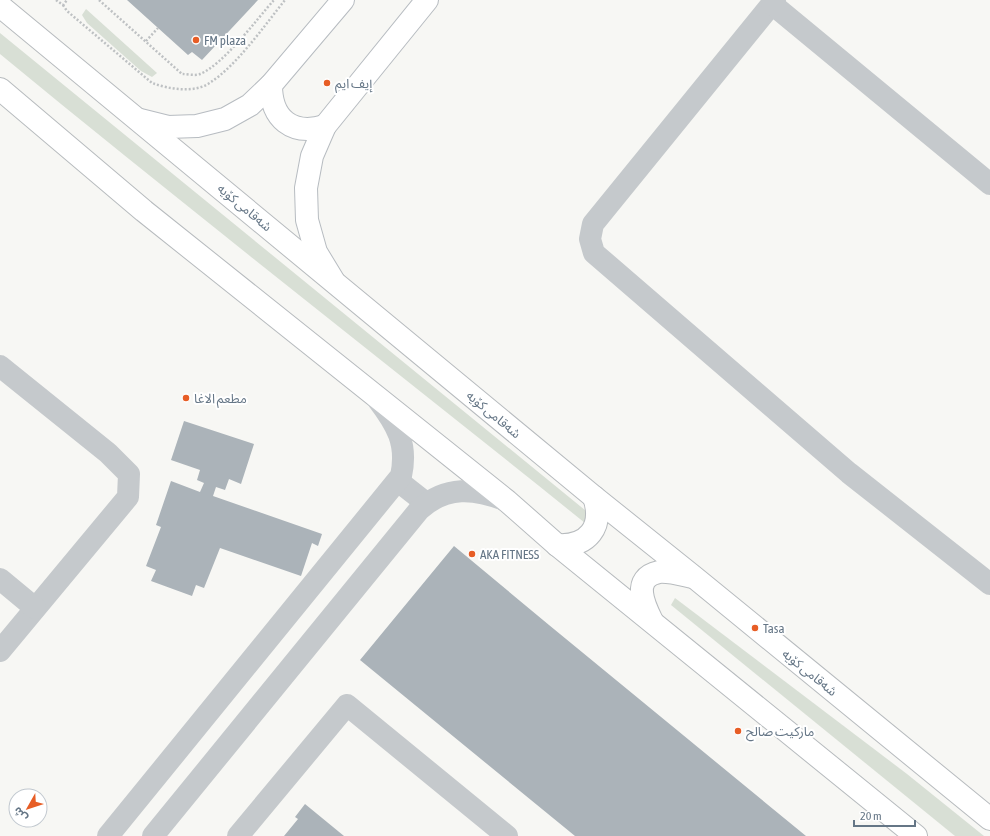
<svg xmlns="http://www.w3.org/2000/svg" width="990" height="836" viewBox="0 0 990 836" font-family="'Asap Condensed','Noto Sans Arabic',sans-serif">
	<rect width="100%" height="100%" fill="#f7f7f4"/>
	<g fill="#d8dfd5">
		<polygon points="86,9 157,73 152,77 141,71 87,23 82,15"/>
		<path d="M 0,33 L 591,515 L 585,523 C 390,366 193,213 0,54 Z"/>
		<polygon points="675,598 907,774 984,836 955,836 671,605"/>
	</g>
	<g fill="#abb3b9">
		<polygon points="127,0 258,0 202,60 192,52 188,55"/>
		<polygon points="184,421 254,444 241,484 229,479 225,490 216,487 213,496 322,534 318,546 312,543 301,576 220,548 204,588 196,585 192,596 151,581 156,570 146,566 161,527 156,525 171,481 200,492 204,483 197,480 200,470 171,460"/>
		<polygon points="454,546 549,625 806,836 575,836 360,660"/>
		<polygon points="305,804 344,836 284,836 298,819 295,817"/>
	</g>
	<g fill="none" stroke-linecap="round" stroke-linejoin="round">
		<g stroke="#b7bcc1" stroke-width="24">
			<g id="secondary">
				<path d="M 271,85 C 271,119 292,136 325,126"/>
				<polyline points="140,120 168,127 197,126 225,119 250,105 271,85 343,0"/>
				<polyline points="333,280 316,252 307,220 306,188 312,156 325,126 427,0"/>
			</g>
		</g>
		<g stroke="#b7bbbe" stroke-width="24">
			<g id="trunk">
				<polyline points="0,6 594,497 694,577 990,819"/>
				<polyline points="0,89 144,211 507,501 557,545 916,836"/>
				<path d="M 557,545 C 588,547 604,527 594,497"/>
				<path d="M 652,621 C 644,605 631,578 659,572 C 669,571 683,575 693,577"/>
			</g>
		</g>
		<g stroke="#bec1c3" stroke-width="2.5" stroke-dasharray="2 2" stroke-linecap="butt">
			<polyline points="56,0 63,5 67,0"/>
			<path d="M 99,0 L 182,74 C 187,74 195,76 200,74 C 223,65 257,19 274,0"/>
			<path d="M 63,5 L 67,11 L 152,83 C 169,89 195,94 211,82 C 237,65 265,25 285,0"/>
			<polyline points="146,41 158,28"/>
		</g>
		<g stroke="#c5c9cc" stroke-width="22">
			<polyline points="775,0 593,224 590,239 594,253 849,473 990,584"/>
			<polyline points="772,4 990,184"/>
			<polyline points="0,366 108,453 129,474 128,497 0,651"/>
			<polyline points="0,579 35,608"/>
			<polyline points="238,836 347,705 507,836"/>
		</g>
		<g stroke="#c5c9cc" stroke-width="22">
			<polyline points="398,481 426,503"/>
			<path d="M 108,836 L 401,476 C 408,444 397,425 378,400"/>
			<path d="M 153,836 L 419,510 C 446,485 475,488 507,501"/>
		</g>
		<use href="#secondary" stroke="#fff" stroke-width="22"/>
		<use href="#trunk" stroke="#fff" stroke-width="22"/>
	</g>
	<g fill="#e75d25" stroke="#fff" stroke-width="1.5">
		<circle cx="196" cy="40" r="4"/>
		<circle cx="327" cy="83" r="4"/>
		<circle cx="186" cy="398" r="4"/>
		<circle cx="472" cy="554" r="4"/>
		<circle cx="755" cy="628" r="4"/>
		<circle cx="738" cy="731" r="4"/>
	</g>
	<g text-anchor="middle" stroke-width="4" stroke-linejoin="round" paint-order="stroke">
		<g font-size="13" fill="#657686" stroke="#fff" text-anchor="start">
			<text x="204" y="45">FM plaza</text>
			<text x="335" y="88">إيف ايم</text>
			<text x="194" y="403">مطعم الاغا</text>
			<text x="480" y="559">AKA FITNESS</text>
			<text x="763" y="633">Tasa</text>
			<text x="746" y="736">ماركيت صالح</text>
		</g>
		<g font-size="13" fill="#657686" stroke="#fff">
			<text transform="translate(245 207) rotate(40)" y="5">شەقامی کۆیە</text>
			<text transform="translate(494 414) rotate(40)" y="5">شەقامی کۆیە</text>
			<text transform="translate(810 672) rotate(39)" y="5">شەقامی کۆیە</text>
		</g>
	</g>
	<g transform="translate(28 808) rotate(231)"><circle r="19" fill="#ffffff" stroke="#c1c8cf"/>
	<path d="M0-3L7 15L0 10L-7 15Z" fill="#e75d25"/>
	<text y="-6" font-size="11" font-weight="bold" text-anchor="middle" fill="#657686">ش</text>
	</g>
	<path d="M854 820v6h61v-6" fill="none" stroke="#657686" stroke-width="2"/>
	<text x="860" y="820" font-size="12" fill="#657686" stroke="#ffffff" stroke-width="3" paint-order="stroke">20 m</text>
</svg>
